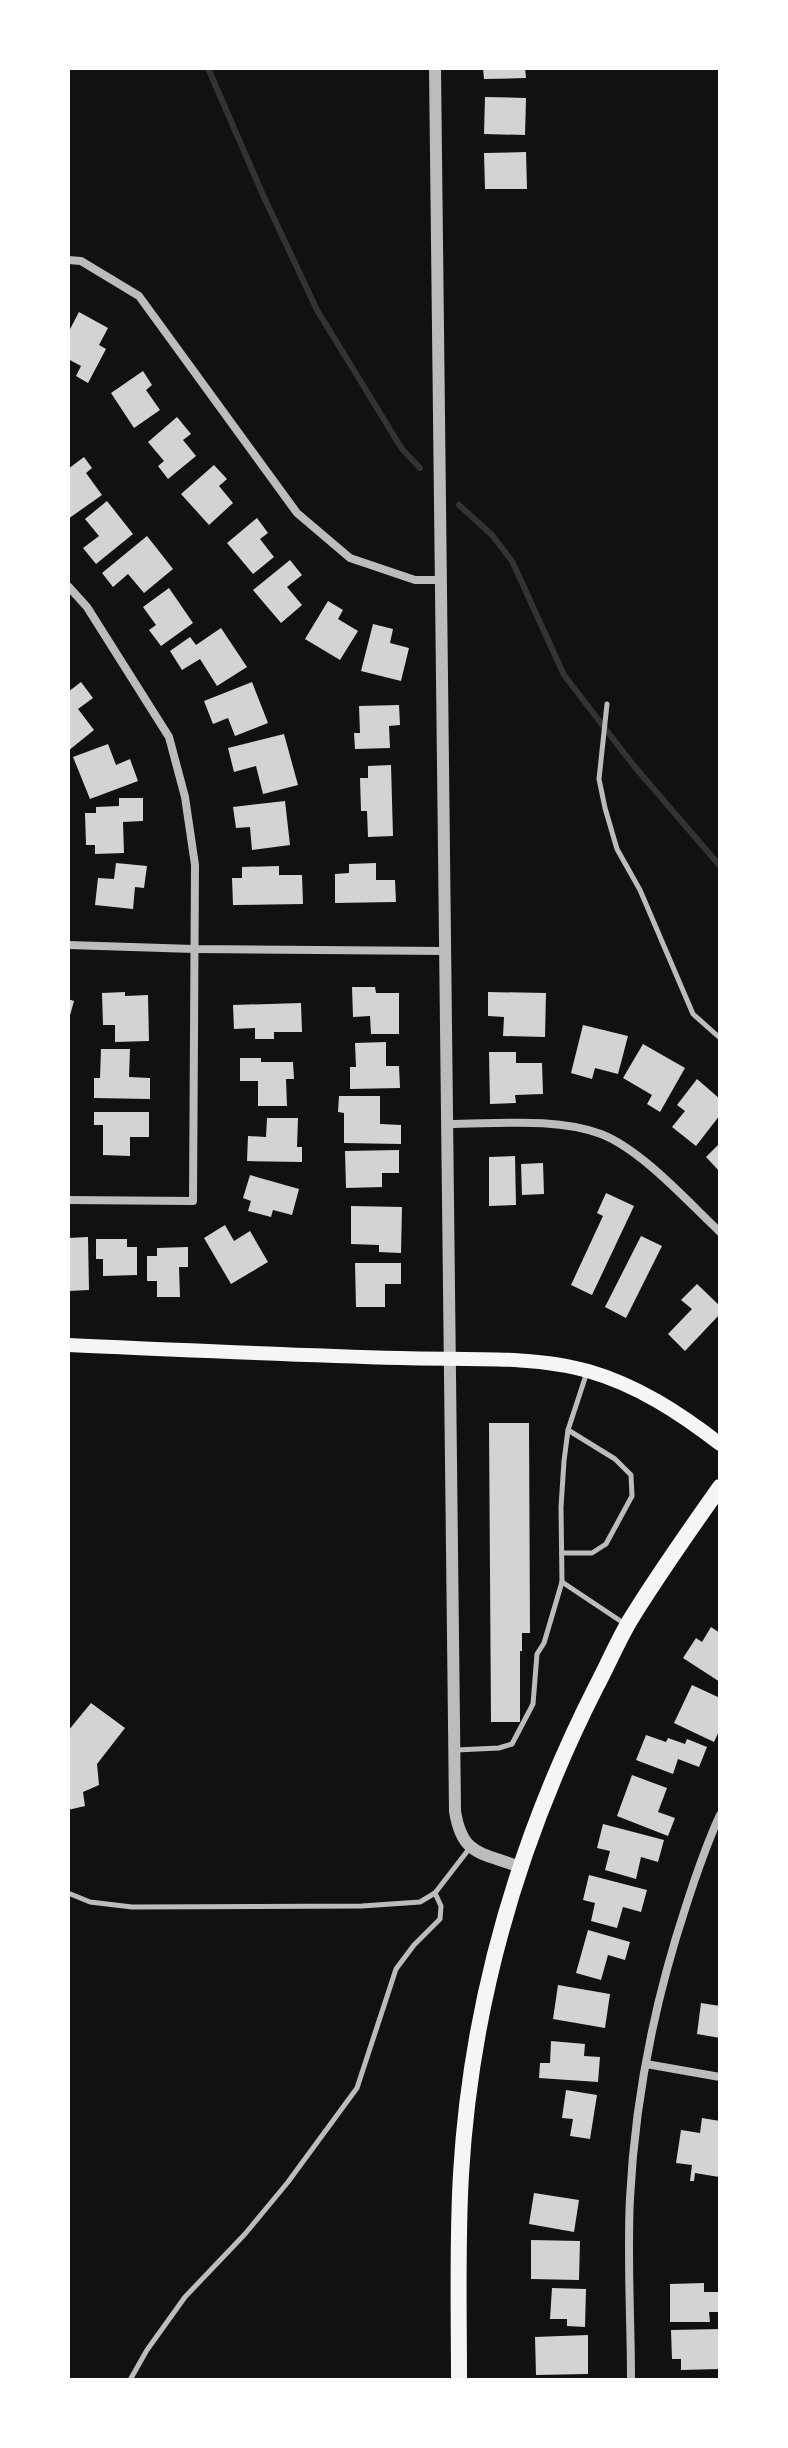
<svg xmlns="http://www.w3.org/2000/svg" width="788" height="2448" viewBox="0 0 788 2448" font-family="'Golos Text',sans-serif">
	<rect width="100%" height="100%" fill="#111"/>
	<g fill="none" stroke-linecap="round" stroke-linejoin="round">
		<g stroke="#333" stroke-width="6">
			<polyline points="208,68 263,195 317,310 402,449 420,468"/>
			<polyline points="459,505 492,535 512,561 564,675 634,766 720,866"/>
		</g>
	</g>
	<g fill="#d3d3d3">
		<polygon points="483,68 525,68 526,78 484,79"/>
		<polygon points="485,97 526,98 525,135 484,134"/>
		<polygon points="526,152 527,189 485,189 484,153"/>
		<polygon points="79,312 108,328 99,345 106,349 88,383 76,376 81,366 68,359 68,333"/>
		<polygon points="143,371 152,385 146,390 160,410 134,428 111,393"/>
		<polygon points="177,417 191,434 183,440 196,456 168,479 158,466 164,461 148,442"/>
		<polygon points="84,457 92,468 86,473 102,495 68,519 68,469"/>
		<polygon points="214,465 227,479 219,486 233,503 209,525 181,494"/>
		<polygon points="107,501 133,534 96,564 83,548 99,536 85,519"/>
		<polygon points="257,518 268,533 260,539 274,557 253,574 227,543"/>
		<polygon points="147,536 173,569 144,593 128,574 113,587 102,573"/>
		<polygon points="290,560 302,575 287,587 302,605 281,623 253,590"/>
		<polygon points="169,588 193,623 161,646 149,630 156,625 143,607"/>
		<polygon points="328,601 343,610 338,619 358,631 340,660 305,639"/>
		<polygon points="373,624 393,629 390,643 409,648 401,681 361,671"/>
		<polygon points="221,628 247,667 217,686 200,659 182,670 170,651 190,637 196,645"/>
		<polygon points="81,682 93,698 78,709 94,730 68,751 68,692"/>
		<polygon points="252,682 268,723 235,736 228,718 213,724 204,701"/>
		<polygon points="399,705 400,725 389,726 390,748 355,749 354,733 360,733 359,706"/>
		<polygon points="284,734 298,785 263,794 256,766 234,772 228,748"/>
		<polygon points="108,744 116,765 130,759 138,781 90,799 73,757"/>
		<polygon points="391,765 393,836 368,837 367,811 361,811 360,778 368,778 368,766"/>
		<polygon points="119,798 143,798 143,821 123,822 124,853 95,854 95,845 86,845 85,813 96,813 96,807 119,806"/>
		<polygon points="285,801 290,845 252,850 250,827 236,828 233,807"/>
		<polygon points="116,863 147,866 144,888 135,887 133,909 95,905 98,878 114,879"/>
		<polygon points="376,863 376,880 395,880 396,902 335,903 335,874 349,873 349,864"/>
		<polygon points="279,866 279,875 302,875 303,904 233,905 232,878 242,878 242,867"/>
		<polygon points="352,987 375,987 376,993 399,993 399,1034 371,1034 370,1016 353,1017"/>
		<polygon points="125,992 125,996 148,995 149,1041 115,1042 115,1025 103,1025 102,993"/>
		<polygon points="488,992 546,993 545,1037 503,1036 504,1017 488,1016"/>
		<polygon points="68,999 74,1001 69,1019 68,1019"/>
		<polygon points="301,1003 302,1032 274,1032 274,1039 255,1039 255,1028 234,1029 233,1005"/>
		<polygon points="583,1025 628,1036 618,1074 595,1068 592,1079 571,1073"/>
		<polygon points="386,1042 386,1066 399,1066 400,1088 350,1089 350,1067 356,1067 355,1043"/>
		<polygon points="643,1044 685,1068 660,1112 647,1104 652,1095 623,1078"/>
		<polygon points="101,1049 130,1049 129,1077 150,1078 150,1099 94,1098 94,1078 100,1078"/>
		<polygon points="489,1052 516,1052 516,1063 542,1063 543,1094 515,1095 516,1103 490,1104"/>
		<polygon points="240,1058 261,1058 261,1062 293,1062 294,1079 286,1079 287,1106 258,1106 258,1081 240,1081"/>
		<polygon points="697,1079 720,1099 720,1115 696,1146 672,1127 685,1111 677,1105"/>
		<polygon points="339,1096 380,1096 380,1124 401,1125 401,1144 344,1143 344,1113 338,1112"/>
		<polygon points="94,1112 149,1112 149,1137 130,1137 130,1156 103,1155 103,1125 94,1125"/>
		<polygon points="267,1118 298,1118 297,1147 302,1147 302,1162 247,1161 248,1136 266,1137"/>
		<polygon points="720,1143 720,1172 706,1157"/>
		<polygon points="399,1150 399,1173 382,1173 382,1187 346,1188 345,1151"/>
		<polygon points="515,1156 516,1205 489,1206 489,1157"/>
		<polygon points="543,1163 544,1194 522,1195 521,1164"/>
		<polygon points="250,1175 299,1189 292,1215 273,1210 271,1217 248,1211 251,1201 243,1198"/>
		<polygon points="606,1193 634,1206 592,1295 571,1285 603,1216 597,1213"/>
		<polygon points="351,1206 402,1207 401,1253 379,1252 379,1245 351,1244"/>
		<polygon points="225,1225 234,1241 250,1231 268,1262 231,1284 204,1238"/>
		<polygon points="641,1236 662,1246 626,1318 605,1307"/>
		<polygon points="88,1237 89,1290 68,1291 68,1238"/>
		<polygon points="96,1239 127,1239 127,1247 137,1247 137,1275 103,1276 103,1259 96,1259"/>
		<polygon points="188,1247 188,1267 179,1267 180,1297 157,1297 157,1281 147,1281 147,1256 157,1256 157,1248"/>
		<polygon points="355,1263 401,1263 401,1284 385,1284 385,1307 356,1307"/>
		<polygon points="697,1284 720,1306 720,1314 685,1351 668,1334 692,1309 681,1300"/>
		<polygon points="489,1423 529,1423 530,1633 522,1633 522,1651 520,1651 520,1722 491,1722"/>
		<polygon points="711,1627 720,1633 720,1682 683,1658 696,1638 702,1642"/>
		<polygon points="692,1685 720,1698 720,1729 714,1742 674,1723"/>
		<polygon points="91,1703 125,1728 97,1764 99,1785 83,1792 85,1806 68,1810 68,1731"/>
		<polygon points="646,1735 666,1742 668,1738 685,1744 687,1739 707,1747 699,1767 678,1759 673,1774 636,1760"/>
		<polygon points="632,1775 667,1788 658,1812 675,1818 668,1836 617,1816"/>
		<polygon points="603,1824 664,1840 658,1862 641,1857 636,1879 605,1870 610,1851 597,1848"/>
		<polygon points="589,1875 647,1890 641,1912 623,1907 617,1928 591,1921 595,1903 583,1900"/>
		<polygon points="588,1930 630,1942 625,1960 608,1955 601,1980 576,1973"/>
		<polygon points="558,1985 610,1994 605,2028 553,2019"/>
		<polygon points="701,2003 720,2006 720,2038 697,2034"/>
		<polygon points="551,2041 585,2044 584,2056 600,2057 598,2082 539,2078 540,2063 550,2063"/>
		<polygon points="566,2090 597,2095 590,2139 570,2136 573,2119 562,2118"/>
		<polygon points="702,2118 720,2121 719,2177 695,2173 694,2181 690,2181 692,2165 676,2163 681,2130 700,2133"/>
		<polygon points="534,2193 579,2200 574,2232 529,2224"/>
		<polygon points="531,2240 580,2241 579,2280 531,2279"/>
		<polygon points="704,2283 704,2292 720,2292 720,2312 709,2312 710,2322 670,2322 670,2284"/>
		<polygon points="552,2288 586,2289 585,2327 567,2326 567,2319 550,2319"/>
		<polygon points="720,2329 720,2369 681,2370 681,2359 672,2359 671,2330"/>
		<polygon points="588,2335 588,2374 536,2375 535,2337"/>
	</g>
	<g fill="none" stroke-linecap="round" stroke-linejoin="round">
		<g stroke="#bcbcbc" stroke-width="5">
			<polyline points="607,704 599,779 605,808 617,849 640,890 693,1014 720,1038"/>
			<polyline points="562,1553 592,1553 606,1544 632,1496 631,1475 615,1459 568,1430"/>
			<polyline points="562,1582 625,1624"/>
			<polyline points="456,1750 499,1748 512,1744 533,1704 537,1654 544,1643 562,1582 561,1507 564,1461 568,1430 587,1372"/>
			<polyline points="68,1893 90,1902 132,1907 362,1906 420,1902 435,1893 469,1849"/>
			<polyline points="130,2380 147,2350 185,2297 245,2234 288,2182 357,2088 396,1969 414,1945 440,1919 441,1906 435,1893"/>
		</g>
		<g stroke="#bcbcbc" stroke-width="8">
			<polyline points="68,260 81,261 139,296 297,513 350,558 415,580 441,580"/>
			<polyline points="68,586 87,607 169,737 185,797 195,865 193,1201 68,1200"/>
			<polyline points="68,945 194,949 445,951"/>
			<path d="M 448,1124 C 496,1124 556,1117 601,1134 C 642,1150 688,1202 720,1232"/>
			<polyline points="646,2064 720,2077"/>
			<path d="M 631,2380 C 631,2320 627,2258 630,2198 C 635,2099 655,2000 686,1906 C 696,1875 706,1845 720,1815"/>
		</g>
		<path stroke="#bcbcbc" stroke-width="12" d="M 435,68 L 455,1811 C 462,1856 481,1852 520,1867"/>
		<path stroke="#f5f5f5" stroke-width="14" d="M 68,1345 C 179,1350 290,1355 401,1358 C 458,1360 534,1355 588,1371 C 637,1385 680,1413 720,1444"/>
		<path stroke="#f5f5f5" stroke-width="16" d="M 459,2380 C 459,2311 457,2242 461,2174 C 471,2004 519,1839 596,1687 C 607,1666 617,1643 629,1622 C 657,1576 689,1531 720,1487"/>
	</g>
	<rect width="788" height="2448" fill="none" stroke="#ffffff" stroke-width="140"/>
</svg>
